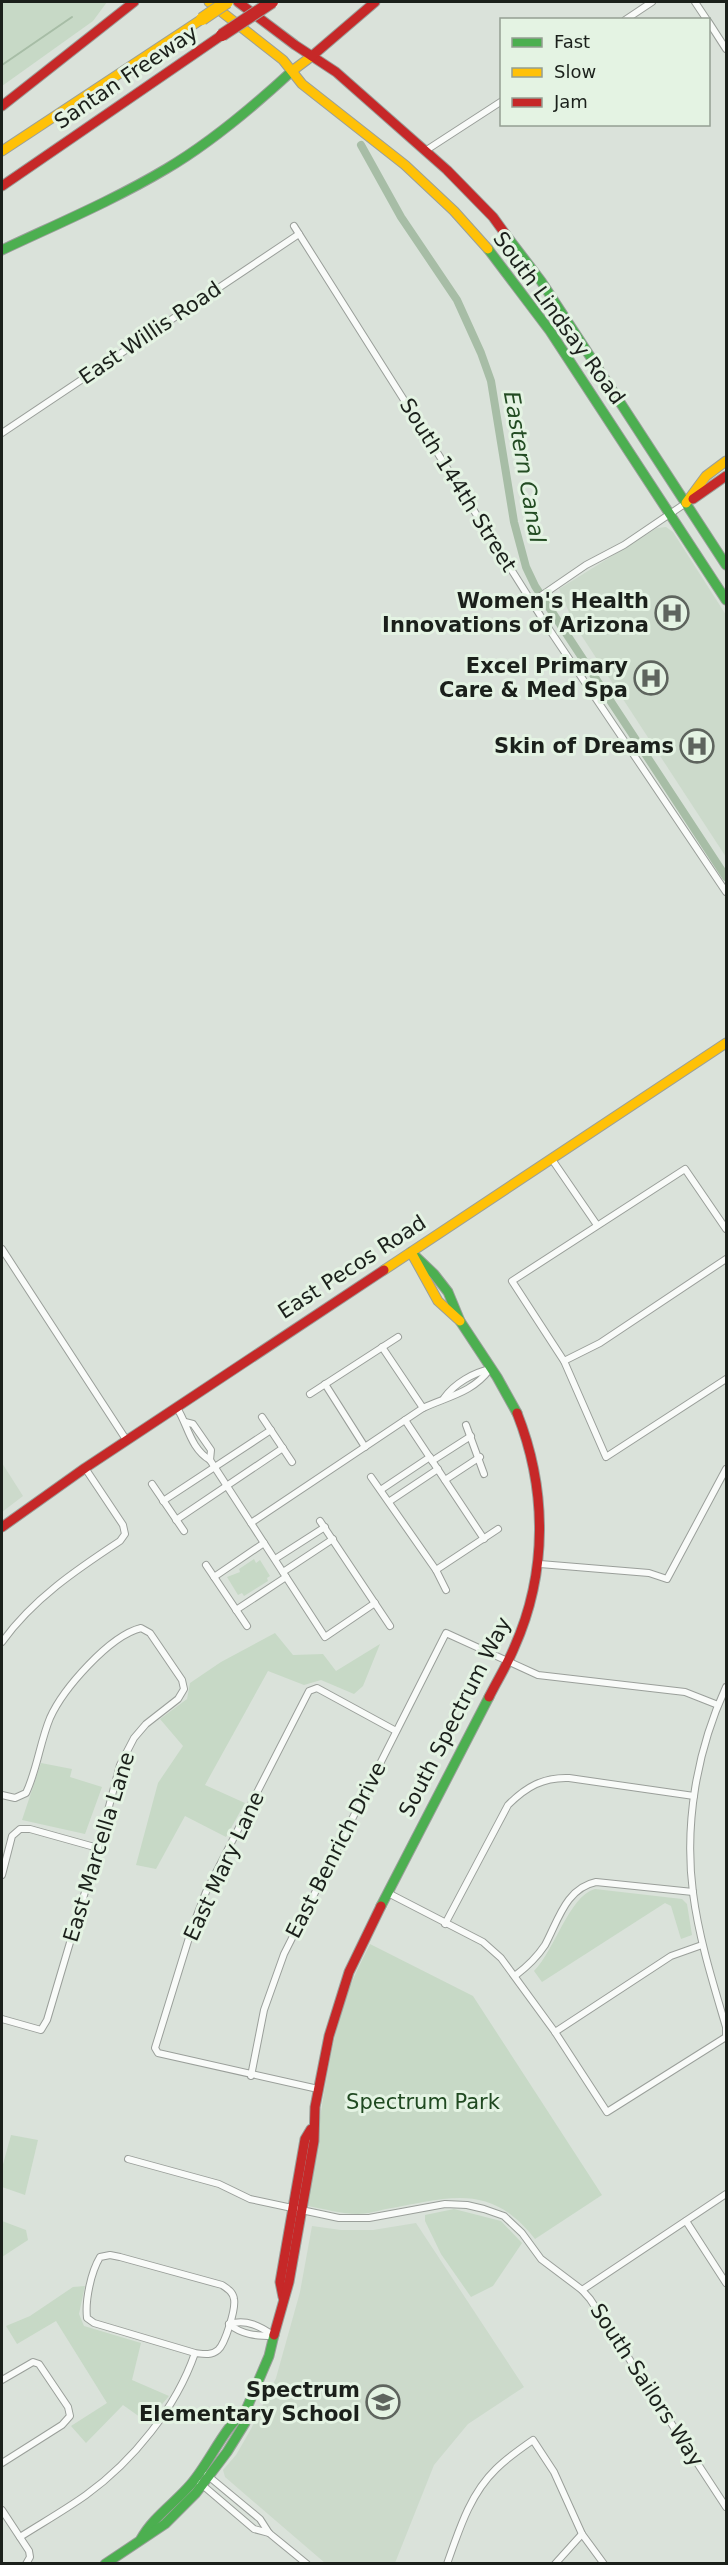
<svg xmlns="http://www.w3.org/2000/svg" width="728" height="2565" viewBox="0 0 728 2565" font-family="'DejaVu Sans',sans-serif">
	<rect width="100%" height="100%" fill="#dae2da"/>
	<g fill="#ccdacb">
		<polygon points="666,527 673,532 726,615 726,857 574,624 559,589 657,528"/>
		<polygon points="2,1463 23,1496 2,1512"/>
		<polygon points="416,2223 524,2387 468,2424 434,2465 395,2563 325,2563 225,2477 223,2470 236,2455 251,2429 276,2378 300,2292 312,2226 341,2230 373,2230"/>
	</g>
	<g fill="#c7d9c6">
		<polygon points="2,2 107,2 93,21 2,86"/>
		<polygon points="254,1559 256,1563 260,1560 270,1576 267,1578 268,1581 244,1596 242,1593 238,1595 227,1577 240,1572 239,1569"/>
		<polygon points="275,1633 293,1655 323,1654 336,1671 380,1644 363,1686 354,1694 321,1680 304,1685 268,1671 205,1785 245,1803 226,1837 185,1816 156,1869 136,1865 158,1783 183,1746 160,1719 187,1699 190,1683 221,1662"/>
		<polygon points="41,1763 72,1769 70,1777 102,1787 85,1834 22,1820"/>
		<path d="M 595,1889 L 682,1899 L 687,1904 L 692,1935 L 681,1939 L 671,1906 L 665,1903 L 542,1982 L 534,1971 C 555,1950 569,1896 595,1889 Z"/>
		<path d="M 370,1944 L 473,1996 L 602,2195 L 535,2239 C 490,2181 448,2198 386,2209 C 377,2211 367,2214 358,2214 C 342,2214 324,2209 308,2206 C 317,2141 324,2075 341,2012 C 348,1988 359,1966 370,1944 Z"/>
		<polygon points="11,2135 38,2140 25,2195 2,2187 2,2168"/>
		<polygon points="454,2209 501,2221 522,2243 493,2286 471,2297 441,2254 425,2221 425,2215"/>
		<polygon points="2,2221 26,2230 28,2240 2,2257"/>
		<polygon points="85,2286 79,2314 84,2326 141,2343 132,2380 169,2396 147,2422 123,2405 86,2443 71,2426 107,2403 56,2321 17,2344 6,2326 30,2316 73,2287"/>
	</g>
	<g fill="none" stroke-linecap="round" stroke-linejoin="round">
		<polyline stroke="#a7bda6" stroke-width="2" points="2,65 72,17"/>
		<polyline stroke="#a7bda6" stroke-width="8" points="361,145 401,217 457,300 481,353 491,381 514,522 526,567 535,586 726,877"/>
		<g stroke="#9a9f9a" stroke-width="8">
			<g id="street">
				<polyline points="695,2 707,20"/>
				<polyline points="625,20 652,2"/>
				<polyline points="708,21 726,49"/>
				<polyline points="425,151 502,101"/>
				<polyline points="294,226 545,623 726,892"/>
				<polyline points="2,433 299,234"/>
				<polyline points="532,602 586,565 624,545 686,503"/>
				<polyline points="551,1158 597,1225"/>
				<polyline points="726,1229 685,1169 512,1281 564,1361 606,1457 726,1379"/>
				<polyline points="2,1249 127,1441"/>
				<polyline points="382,1347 423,1408"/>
				<polyline points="564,1361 600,1343 726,1259"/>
				<polyline points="325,1384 365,1447"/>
				<polyline points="310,1394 398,1337"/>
				<path d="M 444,1398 C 455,1383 473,1373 490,1369"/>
				<path d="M 177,1408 C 188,1425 190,1448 210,1460 L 325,1637 L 375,1603"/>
				<polyline points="262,1417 292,1462"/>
				<polyline points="405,1420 484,1539"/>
				<polyline points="185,1422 193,1424 211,1450 210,1460"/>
				<polyline points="466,1425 484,1474"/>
				<polyline points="432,1461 471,1436"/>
				<polyline points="371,1477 436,1570 446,1590"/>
				<polyline points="445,1480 480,1457"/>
				<polyline points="152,1484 184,1531"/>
				<polyline points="382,1489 430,1457"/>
				<polyline points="163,1501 271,1430"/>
				<polyline points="390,1501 438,1469"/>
				<polyline points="176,1520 283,1448"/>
				<polyline points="320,1521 390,1626"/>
				<path d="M 251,1523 L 423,1408 C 449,1396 472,1393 490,1369"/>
				<polyline points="275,1559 325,1527"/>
				<polyline points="540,1564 649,1573 667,1579 726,1469"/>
				<polyline points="206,1565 247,1626"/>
				<polyline points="436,1570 498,1529"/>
				<polyline points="283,1572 333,1539"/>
				<polyline points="214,1577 264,1543"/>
				<polyline points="236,1610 286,1577"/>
				<path d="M 2,1642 C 33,1599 76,1570 120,1541 L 125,1534 L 123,1525 L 85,1468"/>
				<path d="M 2,1795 L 15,1798 L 26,1793 C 37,1770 40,1742 50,1718 C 63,1689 109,1636 141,1628 L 150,1633 L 182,1680 L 184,1689 L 178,1699 L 146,1724 L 134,1738 L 120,1765 L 98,1848 L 47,2020 L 41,2030 L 2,2019"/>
				<polyline points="2,1875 12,1836 20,1829 30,1829 98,1848"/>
				<path d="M 388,1893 L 483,1942 L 501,1958 L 555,2032 L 607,2112 L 726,2037 L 726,2027 C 713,1983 699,1939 693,1893 C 684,1823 697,1750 726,1687"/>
				<path d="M 445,1924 L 508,1805 C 526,1787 543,1777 569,1778 L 694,1796"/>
				<path d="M 516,1975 C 528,1966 537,1957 545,1945 C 558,1921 566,1888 596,1882 L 693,1892"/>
				<polyline points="555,2032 671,1956 702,1945"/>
				<polyline points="251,2076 264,2010 284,1954 446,1633 538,1675 685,1692 718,1705"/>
				<polyline points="318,2089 158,2053 155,2048 192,1928 206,1892 309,1691 317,1688 396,1731"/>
				<polyline points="128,2159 219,2184 250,2199 339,2218 369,2218 445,2204 467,2205 484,2209 504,2216 522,2233 541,2259 582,2290 590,2299 726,2507"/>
				<polyline points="686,2221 726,2283"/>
				<polyline points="582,2290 726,2194"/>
				<path d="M 229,2324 C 247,2319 260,2326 274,2336"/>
				<path d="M 229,2324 C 242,2335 257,2336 273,2336"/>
				<polyline points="2,2380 33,2362 39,2364 68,2407 70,2416 62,2425 2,2463"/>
				<polyline points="207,2475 260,2519 269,2533 307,2564"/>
				<polyline points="200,2483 254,2529 269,2533"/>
				<polyline points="2,2510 29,2551 30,2557 26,2564"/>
				<path d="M 20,2537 C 42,2523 65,2510 86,2495 C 133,2461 176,2408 195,2353 C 203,2354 211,2356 218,2350 C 225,2344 236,2309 234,2299 C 233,2292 228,2289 222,2285 L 120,2257 L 110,2255 L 100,2257 C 91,2272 85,2300 87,2318 L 94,2323 L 195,2353"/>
				<path d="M 447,2564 C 459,2530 470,2494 496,2469 C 507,2458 520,2449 533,2440 L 554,2472 L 582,2534 L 604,2564"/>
				<polyline points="555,2564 582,2534"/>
			</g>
		</g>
		<g stroke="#9a9f9a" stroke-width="11">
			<g id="fast">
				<polyline points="506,235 541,281 726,565"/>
				<polyline points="488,249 550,331 726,600"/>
				<path d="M 2,250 C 57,224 114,200 166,169 C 212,142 253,107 292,71"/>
				<polyline points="411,1252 434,1274 448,1292 460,1321 497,1377 517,1413"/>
				<polyline points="381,1906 489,1697"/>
				<path d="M 141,2539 C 153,2517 175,2503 191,2484 C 210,2462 224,2427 246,2410"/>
				<polyline points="105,2564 165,2524 196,2493 227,2452 245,2423 246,2410 269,2356 274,2335"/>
			</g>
		</g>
		<g stroke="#9a9f9a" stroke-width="11">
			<g id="slow">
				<polyline points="209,2 283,60 302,84 405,165 454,211 488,249"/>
				<polyline points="292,71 312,56"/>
				<polyline points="2,151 202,19"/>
				<polyline points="686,503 706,476 726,461"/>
				<polyline points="412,1254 438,1301 460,1321"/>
				<polyline points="384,1270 726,1043"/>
			</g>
		</g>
		<g stroke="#9a9f9a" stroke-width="11">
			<g id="jam">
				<polyline points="238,2 295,45 336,72 447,170 493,217 506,235"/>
				<polyline points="312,56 375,2"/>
				<polyline points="2,106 134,2"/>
				<polyline points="2,186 222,35"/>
				<polyline points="693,499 726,476"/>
				<polyline points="2,1527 85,1468 384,1270"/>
				<path d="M 489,1697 C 497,1681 507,1665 514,1648 C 548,1572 547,1489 517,1413"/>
				<polyline points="283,2297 280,2282 305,2139 311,2129"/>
				<polyline points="274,2335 289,2282 314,2141 315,2107 329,2036 349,1972 381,1906"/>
			</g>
		</g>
		<use href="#street" stroke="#f9fbf9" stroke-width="6"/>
		<use href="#fast" stroke="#4caf50" stroke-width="9"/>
		<use href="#slow" stroke="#ffc107" stroke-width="9"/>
		<use href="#jam" stroke="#c62828" stroke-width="9"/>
		<g stroke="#9a9f9a" stroke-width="14" stroke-linecap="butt">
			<polyline id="slow-bridge" points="202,19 227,2"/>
		</g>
		<g stroke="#9a9f9a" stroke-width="14" stroke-linecap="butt">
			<polyline id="jam-bridge" points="222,35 272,2"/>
		</g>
		<use href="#slow-bridge" stroke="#ffc107" stroke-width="12"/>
		<use href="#jam-bridge" stroke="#c62828" stroke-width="12"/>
	</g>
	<defs>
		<g id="hospital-ring" transform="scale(1.725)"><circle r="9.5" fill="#e4f3e3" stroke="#5e645e" stroke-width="1.5"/><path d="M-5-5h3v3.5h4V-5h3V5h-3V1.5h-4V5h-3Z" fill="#5e645e"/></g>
		<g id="school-ring" transform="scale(1.725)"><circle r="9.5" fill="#e4f3e3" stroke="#5e645e" stroke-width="1.5"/><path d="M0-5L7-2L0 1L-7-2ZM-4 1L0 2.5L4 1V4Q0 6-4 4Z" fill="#5e645e"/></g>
	</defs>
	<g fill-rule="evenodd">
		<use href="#hospital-ring" x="672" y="613"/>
		<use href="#hospital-ring" x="651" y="678"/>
		<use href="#hospital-ring" x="697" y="746"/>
		<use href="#school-ring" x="383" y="2402"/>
	</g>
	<g text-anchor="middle" stroke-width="6" stroke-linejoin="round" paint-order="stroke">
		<g font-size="21" fill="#1b201b" stroke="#e4f3e3">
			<text transform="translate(126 77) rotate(-34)" y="7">Santan Freeway</text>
			<text transform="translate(559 318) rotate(54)" y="7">South Lindsay Road</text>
			<text transform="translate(150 333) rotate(-34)" y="7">East Willis Road</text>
			<text transform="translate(458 485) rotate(58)" y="7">South 144th Street</text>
			<text transform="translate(352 1267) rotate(-33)" y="7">East Pecos Road</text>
			<text transform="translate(455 1717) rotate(-63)" y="7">South Spectrum Way</text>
			<text transform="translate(99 1847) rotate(-73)" y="7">East Marcella Lane</text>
			<text transform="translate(336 1850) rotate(-63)" y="7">East Benrich Drive</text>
			<text transform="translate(224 1866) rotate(-65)" y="7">East Mary Lane</text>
			<text transform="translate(647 2385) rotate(57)" y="7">South Sailors Way</text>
		</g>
		<g font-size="21" font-weight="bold" fill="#1b201b" stroke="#e4f3e3" text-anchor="end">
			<text x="649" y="608">Women's Health<tspan x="649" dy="24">Innovations of Arizona</tspan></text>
			<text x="628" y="673">Excel Primary<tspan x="628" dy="24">Care &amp; Med Spa</tspan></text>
			<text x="674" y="753">Skin of Dreams</text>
			<text x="360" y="2397">Spectrum<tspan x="360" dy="24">Elementary School</tspan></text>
		</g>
		<g font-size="21" fill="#1f4920" stroke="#e4f3e3">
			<text x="423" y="2109">Spectrum Park</text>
		</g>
		<g font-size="22" font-style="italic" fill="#234c23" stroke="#e4f3e3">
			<text transform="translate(525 467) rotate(80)" y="8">Eastern Canal</text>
		</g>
	</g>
	<rect width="728" height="2565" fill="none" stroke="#1b201b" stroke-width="6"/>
	<rect x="500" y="18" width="210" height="108" fill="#e4f3e3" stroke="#949f93" stroke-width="1.5"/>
	<rect x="512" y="38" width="30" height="9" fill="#4caf50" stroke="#949f93" stroke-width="1.5"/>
	<text x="554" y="48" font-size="18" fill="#1b201b">Fast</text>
	<rect x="512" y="68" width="30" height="9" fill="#ffc107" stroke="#949f93" stroke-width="1.5"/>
	<text x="554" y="78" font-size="18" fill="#1b201b">Slow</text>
	<rect x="512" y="98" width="30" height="9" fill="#c62828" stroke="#949f93" stroke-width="1.5"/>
	<text x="554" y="108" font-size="18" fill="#1b201b">Jam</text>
</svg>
